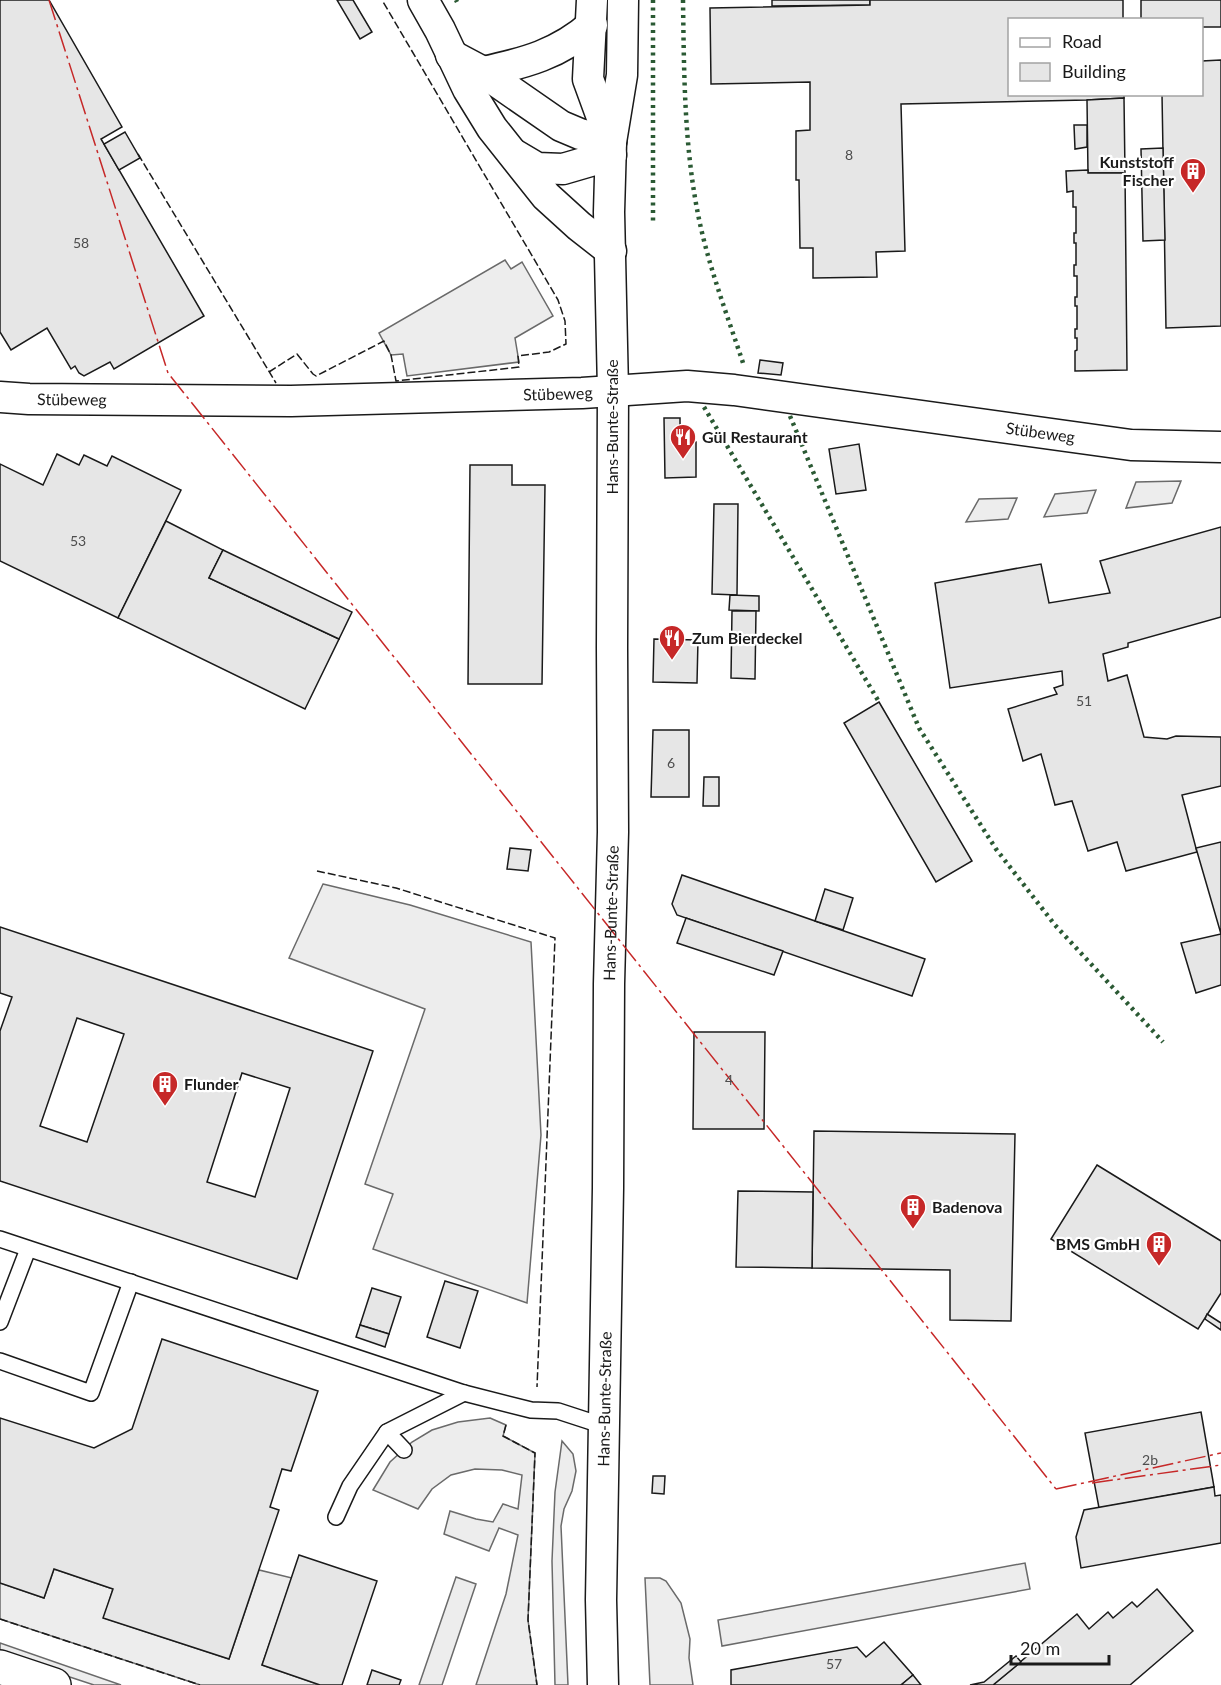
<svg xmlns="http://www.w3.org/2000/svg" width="1221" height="1685" viewBox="0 0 1221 1685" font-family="Lato,sans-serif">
	<rect width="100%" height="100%" fill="#fff"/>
	<g fill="#ededed" stroke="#6a6a6a" stroke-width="1.5">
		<polygon points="505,260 511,269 522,262 553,316 515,338 519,362 407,376 403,354 391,355 379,333"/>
		<polygon points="1181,481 1172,503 1126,508 1136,482"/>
		<polygon points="1096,490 1087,513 1044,517 1055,494"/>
		<polygon points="1017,498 1008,519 966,522 979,499"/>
		<polygon points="323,884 410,905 531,942 541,1135 527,1303 373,1249 393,1194 365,1184 425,1009 289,958"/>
		<polygon points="490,1418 506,1425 503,1436 535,1453 528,1620 537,1685 476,1685 506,1594 518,1535 499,1528 489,1551 444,1534 450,1511 476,1519 493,1522 503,1504 518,1509 522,1475 502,1470 475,1469 451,1475 432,1489 418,1509 373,1490 390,1462 412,1442 432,1430 458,1422"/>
		<polygon points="562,1441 573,1454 576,1471 572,1491 564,1509 561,1526 568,1685 555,1685 552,1561 555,1492"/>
		<polygon points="1025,1563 1030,1589 722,1646 718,1620"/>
		<polygon points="54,1569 113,1589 104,1618 229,1659 259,1570 292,1578 262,1665 320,1685 200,1685 0,1619 0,1583 44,1598"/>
		<polygon points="456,1577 476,1584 442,1685 419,1685"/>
		<polygon points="645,1578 660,1578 666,1581 681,1603 690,1639 689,1658 693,1685 650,1685"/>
		<polygon points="0,1643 121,1685 94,1685 0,1654"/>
	</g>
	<g fill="#e6e6e6" stroke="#1a1a1a" stroke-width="1.5" fill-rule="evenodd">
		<polygon points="0,0 49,0 122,127 101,139 204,316 114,369 110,362 84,376 79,373 75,366 71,369 47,328 11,350 0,332"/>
		<polygon points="337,0 353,0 372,32 360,39"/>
		<polygon points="772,0 870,0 870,5 772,6"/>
		<polygon points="870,0 1123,0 1123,20 1010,20 1010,94 1124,94 1124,98 1087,100 901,104 905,251 876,252 877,277 813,278 813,248 800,248 799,180 796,180 796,131 810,130 810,82 711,84 710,8 870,5"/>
		<polygon points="1141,0 1221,0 1221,27 1202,27 1202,20 1141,20"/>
		<polygon points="1221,60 1221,326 1166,328 1162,94 1202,94 1202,61"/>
		<polygon points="1124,98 1125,173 1088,173 1087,100"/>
		<polygon points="1074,125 1087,125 1087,147 1075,149"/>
		<polygon points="125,132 140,158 119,170 104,144"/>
		<polygon points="1163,148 1165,240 1143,241 1141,149"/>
		<polygon points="1088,170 1088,173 1125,173 1127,370 1075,371 1075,351 1077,350 1077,338 1075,338 1075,329 1077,329 1077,306 1075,306 1075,297 1077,297 1077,276 1074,276 1074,265 1076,265 1076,243 1074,243 1074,233 1076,233 1076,207 1073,207 1073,191 1067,192 1066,171"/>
		<polygon points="760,360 783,363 781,375 758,373"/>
		<polygon points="664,418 680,418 680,443 696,442 696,477 665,478"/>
		<polygon points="859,444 866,490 836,494 829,449"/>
		<polygon points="57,454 79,465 84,455 107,466 112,456 181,490 118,618 0,561 0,464 43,485"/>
		<polygon points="470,465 512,465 512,485 545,485 542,684 468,684"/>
		<polygon points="714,504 738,504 737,595 712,594"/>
		<polygon points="166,521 223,550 209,578 339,639 305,709 118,618"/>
		<polygon points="1221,527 1221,617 1128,643 1128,647 1103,654 1108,681 1127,675 1144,737 1167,739 1176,736 1221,737 1221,786 1182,795 1197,852 1126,871 1117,842 1088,851 1072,801 1055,805 1041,754 1023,761 1008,709 1057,694 1054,688 1063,685 1062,671 950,688 935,583 1041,564 1049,603 1110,593 1100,561"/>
		<polygon points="223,550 352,612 339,639 209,578"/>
		<polygon points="730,595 759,596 759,611 729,610"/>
		<polygon points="732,611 756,611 755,679 731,678"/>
		<polygon points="654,639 698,640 697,683 653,682"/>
		<polygon points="879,702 972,861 936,882 844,723"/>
		<polygon points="653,730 689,730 689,797 651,797"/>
		<polygon points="704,777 719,777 719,806 703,806"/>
		<polygon points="1221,842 1221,985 1196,993 1181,943 1221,934 1196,848"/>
		<polygon points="510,848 531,850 528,871 507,869"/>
		<polygon points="682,875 925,959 912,996 677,915 672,904"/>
		<polygon points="825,889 853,898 843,930 815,921"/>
		<polygon points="686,918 783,951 774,975 677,943"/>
		<path d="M 0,927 L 373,1051 L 297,1279 L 0,1181 L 0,1031 L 12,997 L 0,993 ZM 77,1018 L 124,1034 L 87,1142 L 40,1126 ZM 242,1073 L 290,1088 L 255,1197 L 207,1182 Z"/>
		<polygon points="694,1032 765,1032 764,1129 693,1129"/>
		<polygon points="814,1131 1015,1134 1011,1321 950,1320 950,1270 812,1268"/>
		<polygon points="1097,1165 1221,1241 1221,1293 1198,1329 1051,1239"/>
		<polygon points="738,1191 813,1192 812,1268 736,1267"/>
		<polygon points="445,1281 478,1291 460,1348 427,1337"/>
		<polygon points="372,1288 401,1297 389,1334 360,1325"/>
		<polygon points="1207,1314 1221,1323 1221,1330 1205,1319"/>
		<polygon points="360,1325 389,1334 385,1347 356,1337"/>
		<polygon points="162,1339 318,1391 291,1471 282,1469 270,1507 279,1510 229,1659 103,1618 113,1589 54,1569 44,1598 0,1583 0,1418 94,1448 132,1429"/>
		<polygon points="1201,1412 1214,1487 1099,1508 1085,1433"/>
		<polygon points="653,1476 665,1476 664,1494 652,1493"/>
		<polygon points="1214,1487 1215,1496 1221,1495 1221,1543 1081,1568 1076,1537 1084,1510"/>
		<polygon points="299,1555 377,1581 342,1685 320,1685 262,1665"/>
		<polygon points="1157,1589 1193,1631 1130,1685 993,1685 1077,1614 1089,1629 1108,1612 1113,1618 1132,1602 1137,1607"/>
		<polygon points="884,1642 913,1675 901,1685 731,1685 731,1670 857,1647 866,1657"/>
		<polygon points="1016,1656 1021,1662 993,1685 970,1685 984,1682"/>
		<polygon points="372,1670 401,1680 399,1685 367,1685"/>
		<polygon points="913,1675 921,1685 901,1685"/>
	</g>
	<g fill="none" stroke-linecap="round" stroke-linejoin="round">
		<g stroke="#1a1a1a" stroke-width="18">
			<g id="lane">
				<polyline points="0,1239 464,1393 531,1410 558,1411 604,1426"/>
				<polyline points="0,1322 28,1249"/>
				<polyline points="0,1361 91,1393 131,1282"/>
				<polyline points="404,1450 387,1432 464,1393"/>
				<polyline points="336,1517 350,1486 387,1432"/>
			</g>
		</g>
		<g stroke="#1a1a1a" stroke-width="33">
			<g id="street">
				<polyline points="423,0 440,30 468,89 492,128 546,196 579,226 611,251"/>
				<polyline points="592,0 588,79 611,142"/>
				<polyline points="451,55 483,72 561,126 580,134 611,142"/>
				<path d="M 483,72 C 525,63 559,54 592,25"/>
				<polyline points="515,155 537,168 563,169 611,155"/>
				<path id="s1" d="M 0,397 L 29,399 L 291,401 L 582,393 L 687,386 L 734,390 L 1131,445 L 1221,447"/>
				<path id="s2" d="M 603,1685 L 601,1600 L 608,1188 L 609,984 L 613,832 L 612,648 L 613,390 L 609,212 L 611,142 L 622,75 L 623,0"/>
			</g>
		</g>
		<g stroke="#1a1a1a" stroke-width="36">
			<polyline id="secondary" points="0,1667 54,1685"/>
		</g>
		<use href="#lane" stroke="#fff" stroke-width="15"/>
		<use href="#street" stroke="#fff" stroke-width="30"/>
		<use href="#secondary" stroke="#fff" stroke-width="33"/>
		<g stroke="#2b5a34" stroke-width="4.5" stroke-dasharray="3 4.5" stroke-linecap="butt">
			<polyline points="456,0 457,2"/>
			<polyline points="653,0 653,222"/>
			<path d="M 683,0 C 684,70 684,140 697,209 C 707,263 727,314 744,366"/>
			<polyline points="704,407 879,702"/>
			<polyline points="790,416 919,728 996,849 1055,925 1163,1042"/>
		</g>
		<g stroke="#1a1a1a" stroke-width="1.5" stroke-dasharray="8 3" stroke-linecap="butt">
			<polyline points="138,154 276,383"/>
			<polyline points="269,372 297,354 313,374 316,376 384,341 391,355 396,381 519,367 518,356 549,352 566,344 565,321 558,300 382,0"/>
			<polyline points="317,871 396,888 555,938 537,1387"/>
			<polyline points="506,1425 503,1436 535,1453 528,1620 537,1685"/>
			<polyline points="0,1619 200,1685"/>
		</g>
		<g stroke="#c62828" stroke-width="1.5" stroke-dasharray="21 4.5 3 4.5" stroke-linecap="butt">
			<polyline points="49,0 168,373 1056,1489"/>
			<polyline points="1092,1483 1221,1465"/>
			<polyline points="1056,1489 1221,1453"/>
		</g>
	</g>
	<defs>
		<g id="building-pin" transform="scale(1.35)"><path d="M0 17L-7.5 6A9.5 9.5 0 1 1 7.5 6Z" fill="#c62828" stroke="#fff"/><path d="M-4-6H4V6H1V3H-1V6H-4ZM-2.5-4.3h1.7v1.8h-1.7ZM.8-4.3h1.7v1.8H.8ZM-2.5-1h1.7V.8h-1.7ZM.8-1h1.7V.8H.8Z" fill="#fff"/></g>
		<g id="restaurant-pin" transform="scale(1.35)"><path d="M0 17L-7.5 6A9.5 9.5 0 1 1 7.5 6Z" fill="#c62828" stroke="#fff"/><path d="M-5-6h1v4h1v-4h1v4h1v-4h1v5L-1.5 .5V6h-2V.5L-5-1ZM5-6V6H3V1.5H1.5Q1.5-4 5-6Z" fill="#fff"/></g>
	</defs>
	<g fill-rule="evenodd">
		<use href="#building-pin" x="1193" y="171"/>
		<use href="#restaurant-pin" x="683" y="437"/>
		<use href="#restaurant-pin" x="672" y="638"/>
		<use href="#building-pin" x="165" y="1084"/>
		<use href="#building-pin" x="913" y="1207"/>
		<use href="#building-pin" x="1159" y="1244"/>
	</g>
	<g text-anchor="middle" stroke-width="4.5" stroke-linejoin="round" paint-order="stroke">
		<g font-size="14" fill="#4d4d4d">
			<text x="849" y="160">8</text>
			<text x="81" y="248">58</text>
			<text x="78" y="546">53</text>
			<text x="1084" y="706">51</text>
			<text x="671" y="768">6</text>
			<text x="729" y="1085">4</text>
			<text x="1150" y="1465">2b</text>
			<text x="834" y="1669">57</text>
		</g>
		<g font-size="16" font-weight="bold" fill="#1a1a1a" stroke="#fff" text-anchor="start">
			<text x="1174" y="168" text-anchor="end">Kunststoff<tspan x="1174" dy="18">Fischer</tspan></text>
			<text x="702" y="443">Gül Restaurant</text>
			<text x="692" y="644">Zum Bierdeckel</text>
			<text x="184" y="1090">Flunder</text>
			<text x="932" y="1213">Badenova</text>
			<text x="1140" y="1250" text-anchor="end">BMS GmbH</text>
		</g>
		<g font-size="16" fill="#1a1a1a" stroke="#fff">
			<text dy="6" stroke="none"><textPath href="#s1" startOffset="558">Stübeweg</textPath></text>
			<text dy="6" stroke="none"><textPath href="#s1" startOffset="72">Stübeweg</textPath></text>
			<text transform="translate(612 427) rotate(-90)" y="6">Hans-Bunte-Straße</text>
			<text dy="6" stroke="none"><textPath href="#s1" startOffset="1044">Stübeweg</textPath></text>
			<text dy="6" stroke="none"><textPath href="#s2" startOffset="772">Hans-Bunte-Straße</textPath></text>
			<text dy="6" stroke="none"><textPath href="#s2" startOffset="286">Hans-Bunte-Straße</textPath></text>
		</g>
	</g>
	<rect x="1008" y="18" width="195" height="78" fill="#ffffff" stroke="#a3a3a3" stroke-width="1.5"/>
	<rect x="1020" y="38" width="30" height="9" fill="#ffffff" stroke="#a3a3a3" stroke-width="1.5"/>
	<text x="1062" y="48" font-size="18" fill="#1a1a1a">Road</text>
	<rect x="1020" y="63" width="30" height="18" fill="#e6e6e6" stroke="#a3a3a3" stroke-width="1.5"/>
	<text x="1062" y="78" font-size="18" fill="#1a1a1a">Building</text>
	<path d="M1011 1655v9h98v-9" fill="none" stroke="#1a1a1a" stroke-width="3"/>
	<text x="1020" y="1655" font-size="18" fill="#1a1a1a" stroke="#ffffff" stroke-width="4.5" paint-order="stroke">20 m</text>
</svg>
